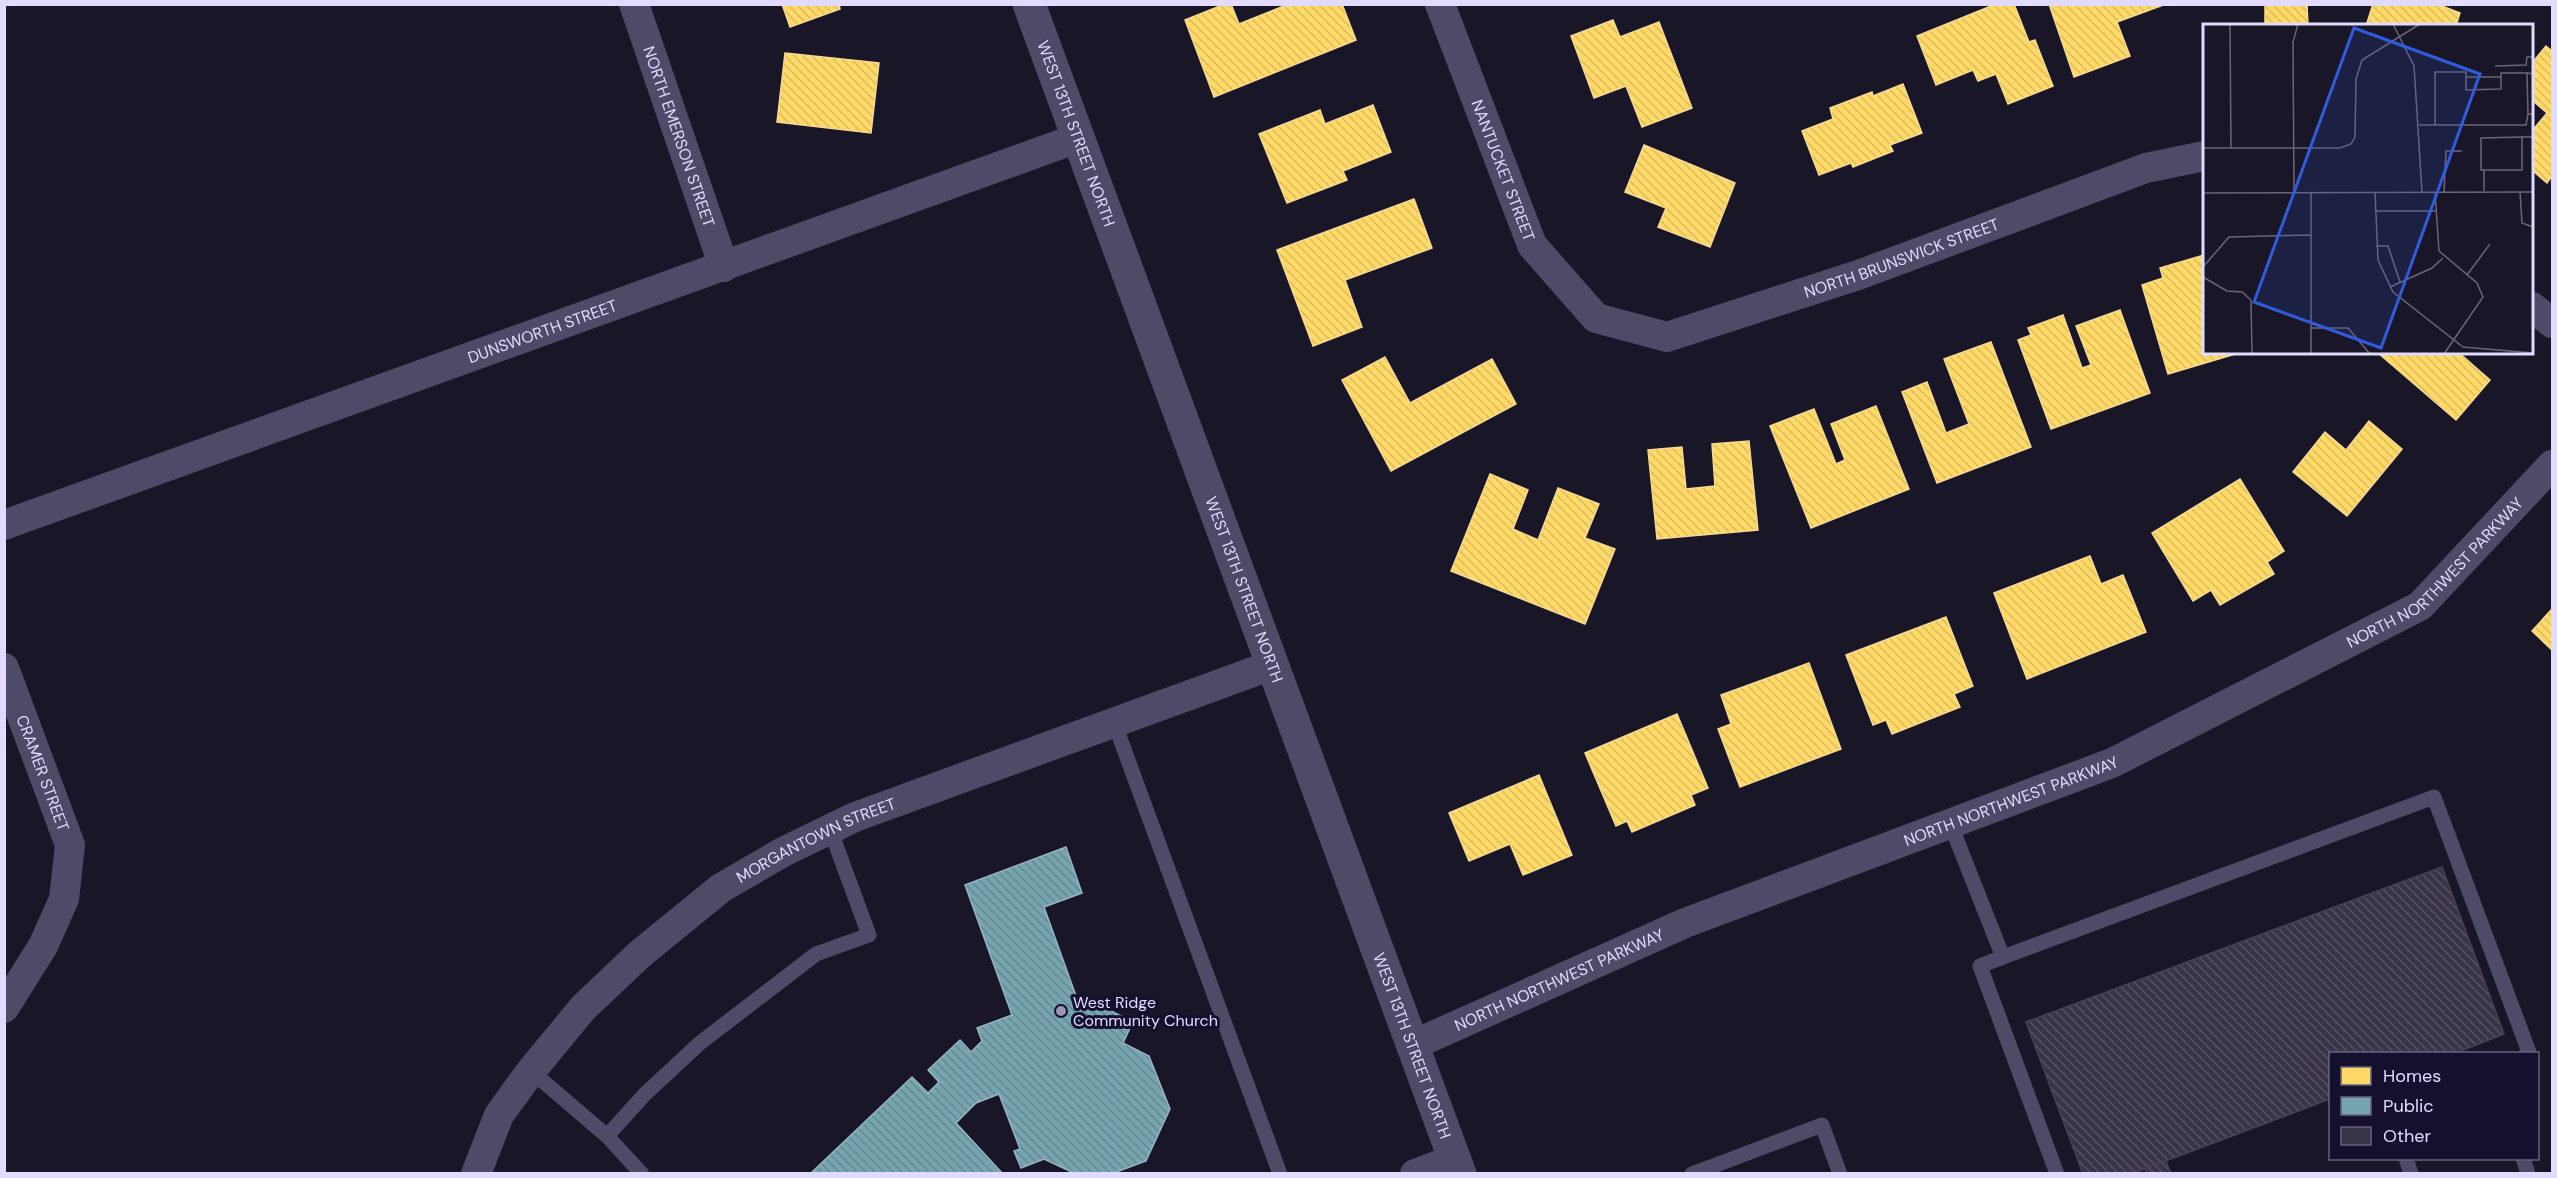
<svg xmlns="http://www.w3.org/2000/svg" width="2557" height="1178" viewBox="0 0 2557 1178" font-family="'DM Sans',sans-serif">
	<defs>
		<pattern id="homes-back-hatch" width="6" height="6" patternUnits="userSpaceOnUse" patternTransform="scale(1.5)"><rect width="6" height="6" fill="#ffd966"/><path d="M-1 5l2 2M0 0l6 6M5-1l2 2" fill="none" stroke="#d9bb61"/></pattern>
		<pattern id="public-back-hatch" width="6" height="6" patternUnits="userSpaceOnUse" patternTransform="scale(1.5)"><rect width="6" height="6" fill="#76a5af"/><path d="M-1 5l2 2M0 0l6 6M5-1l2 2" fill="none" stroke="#678791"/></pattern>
		<pattern id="building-back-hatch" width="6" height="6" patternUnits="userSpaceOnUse" patternTransform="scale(1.5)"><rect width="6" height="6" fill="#393448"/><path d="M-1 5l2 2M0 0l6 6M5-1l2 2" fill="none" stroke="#555163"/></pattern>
	</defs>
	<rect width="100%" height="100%" fill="#191627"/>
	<g fill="url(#homes-back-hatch)" stroke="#f6da94" stroke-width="1.5">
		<polygon points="782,4 839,4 840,9 790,27"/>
		<polygon points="1225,4 1231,4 1239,24 1289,4 1342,4 1356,40 1214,97 1185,20"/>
		<polygon points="1996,4 2014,4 2029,42 2035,40 2053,86 2008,104 1996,74 1978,81 1973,70 1936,85 1917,36"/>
		<polygon points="2049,4 2166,4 2117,22 2130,56 2074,77"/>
		<polygon points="2265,4 2307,4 2308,26 2265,26"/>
		<polygon points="2373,4 2437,4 2460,13 2456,26 2366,26"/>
		<polygon points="1613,20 1620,37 1659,22 1692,108 1642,127 1626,86 1594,98 1571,36"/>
		<polygon points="2546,46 2552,51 2552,176 2547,183 2532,170 2532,131 2547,113 2532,100 2532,63"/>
		<polygon points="785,53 879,63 871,133 777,122"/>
		<polygon points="1903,84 1922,133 1890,145 1893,151 1853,167 1851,163 1819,175 1802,131 1833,119 1830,108 1872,92 1873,96"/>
		<polygon points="1373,105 1391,152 1343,171 1347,180 1287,203 1259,134 1320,110 1325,124"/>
		<polygon points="1644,145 1735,183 1710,247 1658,227 1666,208 1625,192"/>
		<polygon points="1414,199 1432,248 1345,280 1362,327 1313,346 1277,250"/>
		<polygon points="2204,255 2204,352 2242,352 2168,374 2142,285 2163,278 2160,268"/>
		<polygon points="2120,310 2150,393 2051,429 2018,340 2031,335 2028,328 2063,315 2082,368 2091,365 2076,326"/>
		<polygon points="1991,342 2031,447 1937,483 1902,392 1927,382 1946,433 1969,424 1944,359"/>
		<polygon points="2377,352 2458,352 2490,380 2456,420"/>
		<polygon points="1385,357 1410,403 1492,359 1516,404 1391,471 1342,380"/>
		<polygon points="1876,406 1909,489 1811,528 1770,426 1814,409 1836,464 1845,460 1831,424"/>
		<polygon points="2369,421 2402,449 2347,516 2293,472 2325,432 2346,450"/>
		<polygon points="1749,441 1758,530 1657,539 1648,450 1682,447 1686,489 1715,486 1712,444"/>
		<polygon points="1490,474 1528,490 1513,529 1538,540 1558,488 1599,504 1585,538 1615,549 1585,624 1451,571"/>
		<polygon points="2240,479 2284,551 2267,562 2274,574 2220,605 2211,590 2193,601 2152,533"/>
		<polygon points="2090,556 2101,584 2123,575 2146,632 2027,679 1994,593"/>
		<polygon points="2552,609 2552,650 2532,631"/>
		<polygon points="1946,617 1973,686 1954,694 1960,707 1892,734 1886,720 1873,725 1846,655"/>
		<polygon points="1809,663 1841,749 1740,787 1718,729 1731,724 1721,695"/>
		<polygon points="1677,714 1708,788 1691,795 1695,805 1632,832 1627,821 1616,826 1585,753"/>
		<polygon points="1539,775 1572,855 1523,875 1510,844 1469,861 1449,813"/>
	</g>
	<polygon fill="url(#public-back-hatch)" stroke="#96b5c7" stroke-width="1.5" points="1066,847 1082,893 1044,907 1080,1007 1097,1000 1105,1003 1103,1007 1129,1020 1127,1024 1131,1026 1123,1043 1149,1056 1170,1109 1146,1161 1111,1174 1076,1174 1044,1159 1021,1168 1014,1151 1020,1149 999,1094 976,1103 956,1123 1003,1174 810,1174 912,1077 928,1093 939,1082 928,1070 960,1040 971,1052 982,1041 977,1028 1012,1015 965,885"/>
	<g fill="url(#building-back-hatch)" stroke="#464159" stroke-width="1.5">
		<polygon points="2442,867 2504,1034 2453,1054 2330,1054 2330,1099 2131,1174 2083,1174 2026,1022"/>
		<polygon points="2166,1161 2171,1174 2147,1174 2145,1168"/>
	</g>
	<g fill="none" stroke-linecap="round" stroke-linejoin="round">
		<g stroke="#4d4b67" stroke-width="15">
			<polyline points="1114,722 1280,1174"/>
			<polyline points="1950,823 2003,957 2434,797 2529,1052 2526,1054"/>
			<polyline points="2003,957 1980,966 2057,1174"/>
			<polyline points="531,1071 607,1136 642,1174"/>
			<polyline points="607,1136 645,1094 700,1043 816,954 869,935 830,829"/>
			<polyline points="2406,1158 2411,1174"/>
			<polyline points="2523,1158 2528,1174"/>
			<polyline points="1692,1174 1822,1125 1840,1174"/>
		</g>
		<g stroke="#4d4b67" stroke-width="30">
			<path id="s1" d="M 634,4 L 724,267"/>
			<path id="s2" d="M 1440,4 L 1532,245 L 1596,318 L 1667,337 L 1861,274 L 2146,168 L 2204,156"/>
			<polyline points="2532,307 2552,323"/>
			<path id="s3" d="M 4,525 L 1078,138"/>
			<path id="s4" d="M 4,668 L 70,845 L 64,899 L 43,946 L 4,1008"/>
			<path id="s5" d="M 1413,1045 L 1685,923 L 2112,763 L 2420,606 L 2552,465"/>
			<path id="s6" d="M 476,1174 L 499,1115 L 531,1071 L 583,1008 L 640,954 L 721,888 L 783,852 L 855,817 L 1272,665"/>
			<polyline points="1415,1174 1455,1159"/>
		</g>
		<path stroke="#4d4b67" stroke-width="33" id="s7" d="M 1029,4 L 1460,1174"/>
	</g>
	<circle fill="#9a96b3" stroke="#15102d" stroke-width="2" cx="1061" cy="1011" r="6"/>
	<g text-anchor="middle" stroke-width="6" stroke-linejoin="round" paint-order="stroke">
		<g font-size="16" fill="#e0dbff" stroke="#15102d">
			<text dy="6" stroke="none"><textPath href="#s7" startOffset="138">WEST 13TH STREET NORTH</textPath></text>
			<text dy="6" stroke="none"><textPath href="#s1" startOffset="140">NORTH EMERSON STREET</textPath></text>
			<text dy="6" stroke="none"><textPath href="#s2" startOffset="178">NANTUCKET STREET</textPath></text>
			<text dy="6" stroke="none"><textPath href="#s2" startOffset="676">NORTH BRUNSWICK STREET</textPath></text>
			<text dy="6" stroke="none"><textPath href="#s3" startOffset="572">DUNSWORTH STREET</textPath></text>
			<text dy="6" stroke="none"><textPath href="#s5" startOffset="1132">NORTH NORTHWEST PARKWAY</textPath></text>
			<text dy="6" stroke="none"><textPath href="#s7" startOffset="624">WEST 13TH STREET NORTH</textPath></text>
			<text dy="6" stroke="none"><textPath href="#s4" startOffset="112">CRAMER STREET</textPath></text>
			<text dy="6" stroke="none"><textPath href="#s5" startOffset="646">NORTH NORTHWEST PARKWAY</textPath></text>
			<text dy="6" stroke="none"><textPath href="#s6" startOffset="489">MORGANTOWN STREET</textPath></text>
			<text dy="6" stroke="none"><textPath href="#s5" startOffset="160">NORTH NORTHWEST PARKWAY</textPath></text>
			<text dy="6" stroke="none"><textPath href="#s7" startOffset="1110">WEST 13TH STREET NORTH</textPath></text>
		</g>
		<g font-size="16" fill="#e0dbff" stroke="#15102d" text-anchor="start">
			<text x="1073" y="1008">West Ridge<tspan x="1073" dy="18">Community Church</tspan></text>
		</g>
	</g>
	<g transform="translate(2203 24)">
		<rect width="330" height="330" fill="#191627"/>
		<path fill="none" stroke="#69657d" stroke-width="1.5" d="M 27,0 L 28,124M 190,0 L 211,42 L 219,168M 292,42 L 323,41 L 324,33 L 330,33M 263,53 L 298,53M 325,90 L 324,49 L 330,50M 216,101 L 232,101 L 232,48 L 263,48 L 263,66 L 298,65 L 298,49 L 324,49M 232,101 L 323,101 L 325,90 L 330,90M 319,113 L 319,146 L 278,146 L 278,114 L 319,113 L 330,113M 0,124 L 137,124 L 148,120 L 152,113 L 153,55 L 159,36 L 217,0M 281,146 L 281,167M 91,168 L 90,18 L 95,0M 172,168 L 175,236 L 190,268 L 260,323 L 330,329M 232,168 L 236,227 L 274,259 L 280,273 L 241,330M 241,168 L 243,127 L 259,127M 317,168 L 319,199 L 330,203M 0,169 L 330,168M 172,187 L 233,187M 173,222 L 185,222 L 197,258M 0,243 L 26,213 L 108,211M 264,251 L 287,220M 0,253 L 24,267 L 39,268 L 48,276 L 49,330M 187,263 L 229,244 L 240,234M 108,304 L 145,304 L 167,330M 108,330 L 108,168"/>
		<path fill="#305cdc" fill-opacity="0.15" stroke="#305cdc" stroke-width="3" d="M 151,4 L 277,50 L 178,324 L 51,278 Z"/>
		<rect width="330" height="330" fill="none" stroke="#e0dbff" stroke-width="3"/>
	</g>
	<rect width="2557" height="1178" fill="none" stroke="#e0dbff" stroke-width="12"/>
	<rect x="2329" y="1052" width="210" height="108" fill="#15102d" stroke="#666181" stroke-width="1.5"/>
	<rect x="2341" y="1067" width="30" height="18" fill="#ffd966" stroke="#666181" stroke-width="1.5"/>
	<text x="2383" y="1082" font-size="18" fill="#e0dbff">Homes</text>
	<rect x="2341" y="1097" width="30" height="18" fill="#76a5af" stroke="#666181" stroke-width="1.5"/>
	<text x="2383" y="1112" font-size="18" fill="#e0dbff">Public</text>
	<rect x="2341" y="1127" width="30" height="18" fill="#393448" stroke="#666181" stroke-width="1.5"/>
	<text x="2383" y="1142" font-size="18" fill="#e0dbff">Other</text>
</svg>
